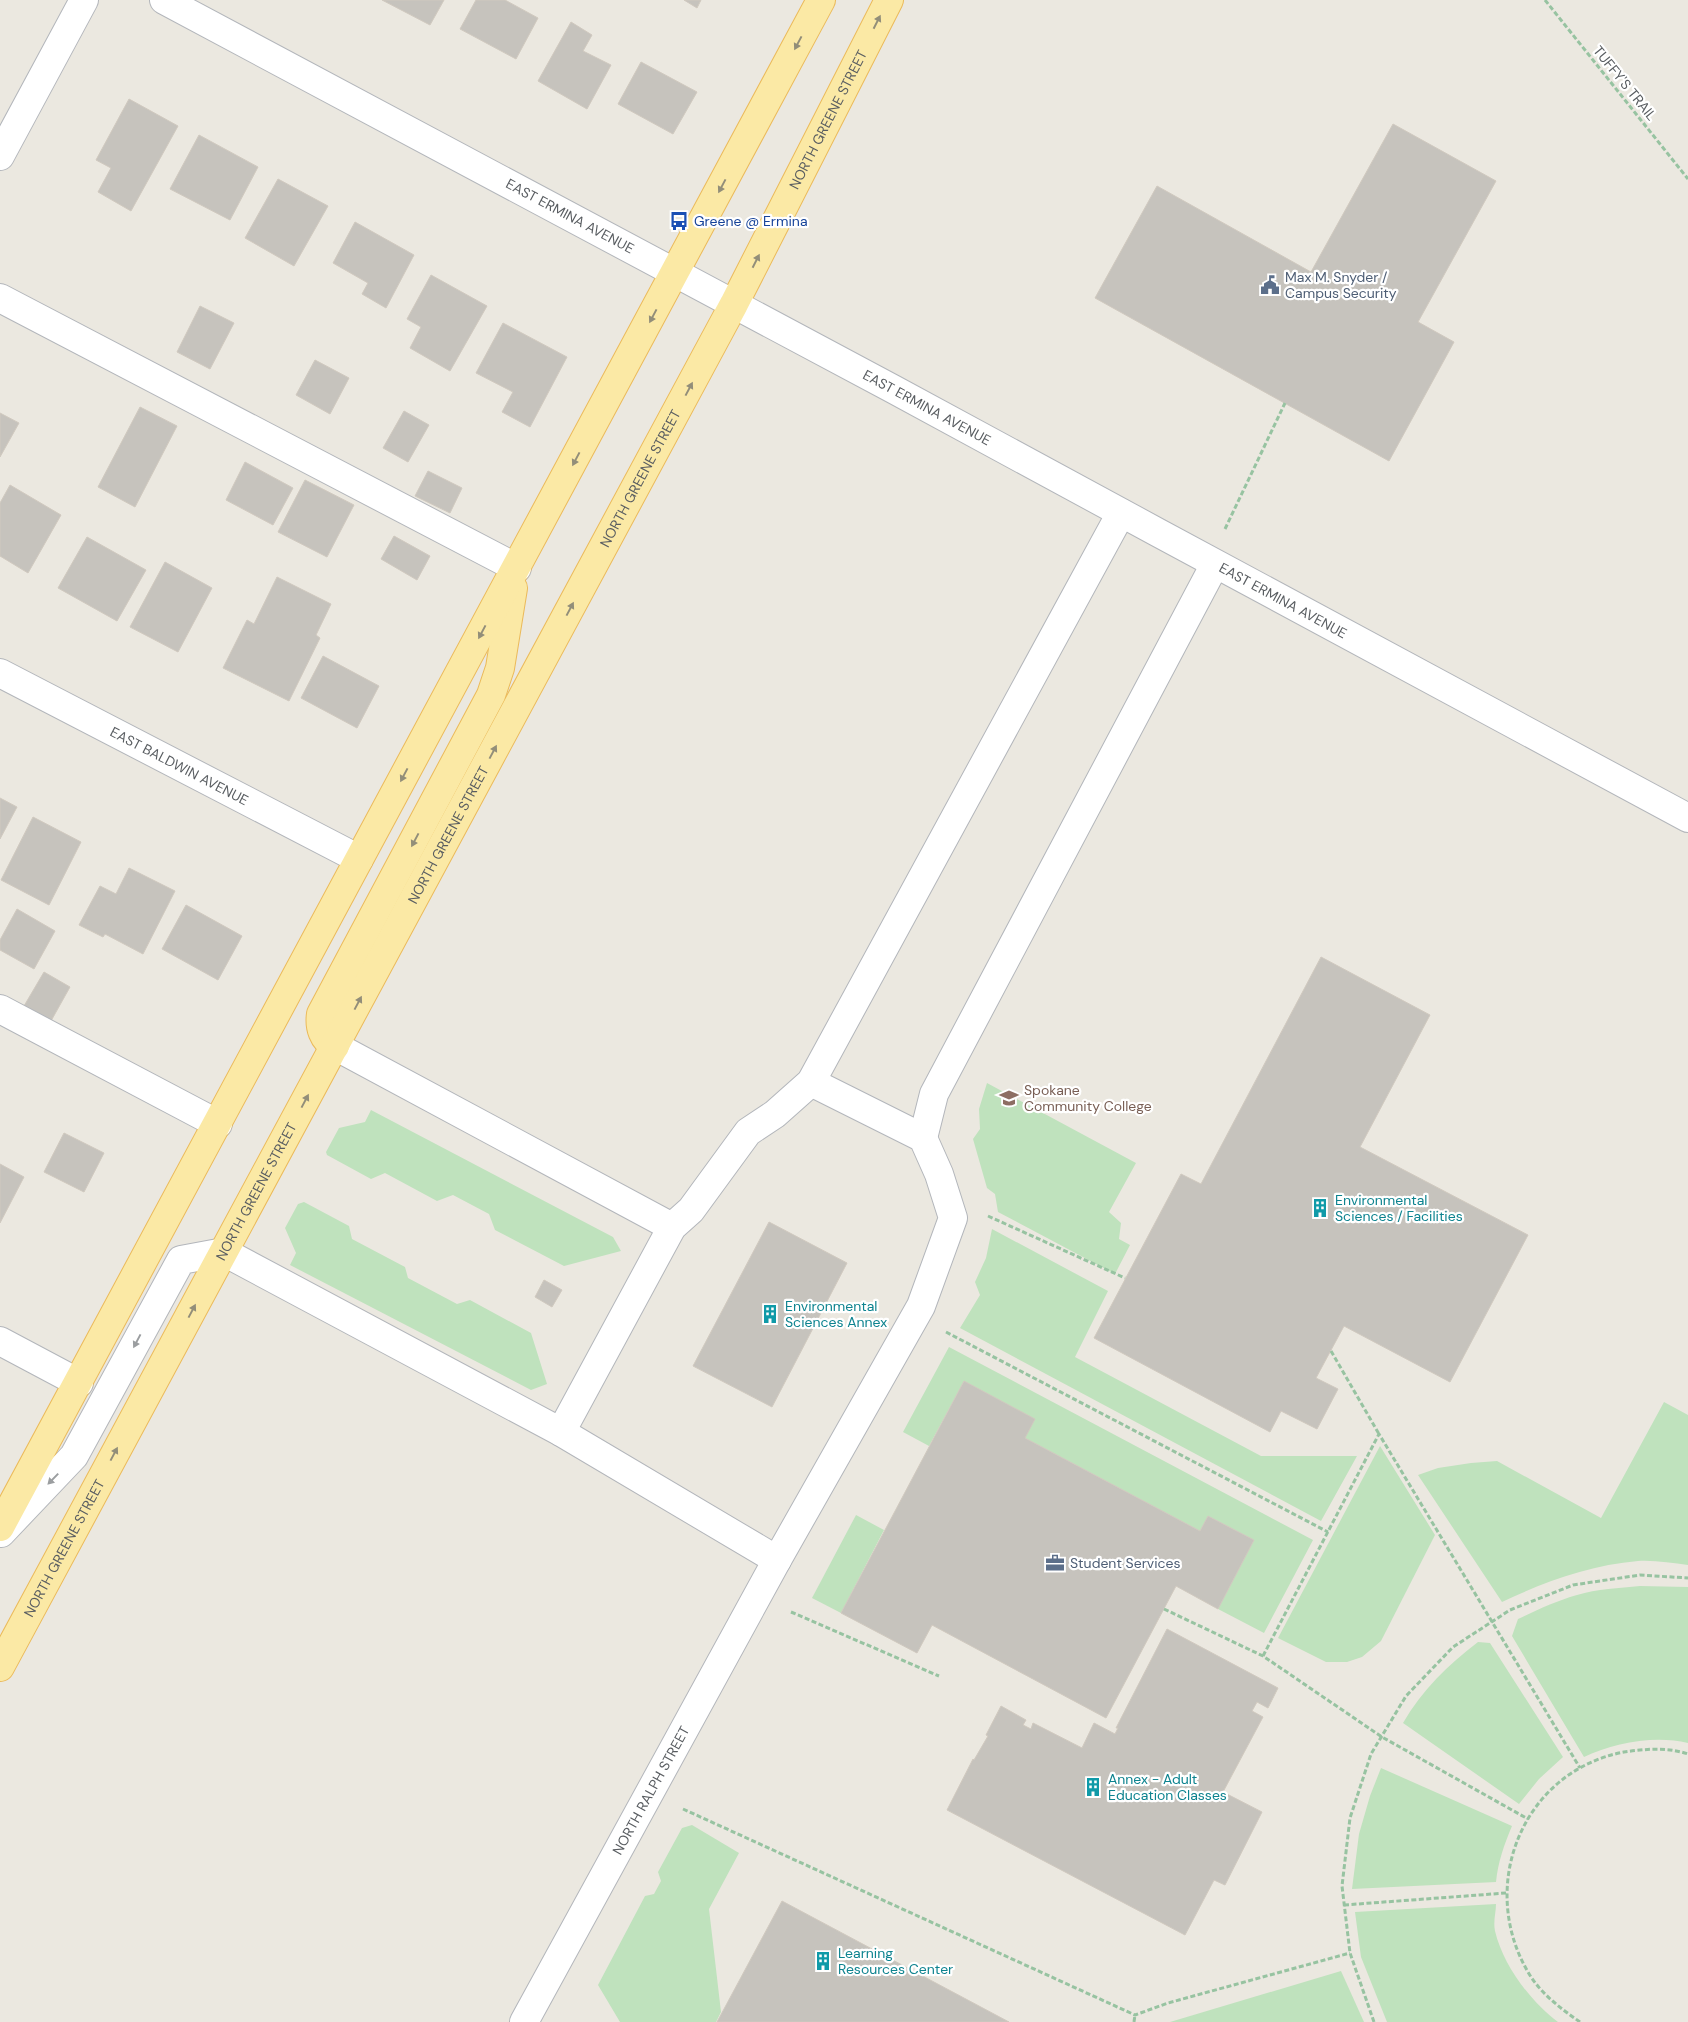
<svg xmlns="http://www.w3.org/2000/svg" width="1688" height="2022" viewBox="0 0 1688 2022" font-family="'DM Sans',sans-serif">
	<rect width="100%" height="100%" fill="#ebe8e0"/>
	<g fill="#bfe2bd">
		<polygon points="987,1083 1136,1163 1109,1212 1121,1223 1119,1239 1130,1245 1115,1274 998,1212 995,1194 987,1188 973,1139 980,1129 979,1109"/>
		<polygon points="371,1110 613,1237 621,1251 564,1266 495,1230 489,1214 453,1195 437,1201 385,1173 371,1179 327,1155 326,1152 339,1128 365,1122"/>
		<polygon points="304,1202 349,1226 352,1239 405,1267 408,1278 457,1304 470,1300 531,1333 547,1384 531,1390 290,1265 296,1253 285,1228 298,1204"/>
		<polygon points="992,1229 1108,1291 1075,1357 1261,1456 1357,1456 1321,1521 960,1328 980,1295 975,1282 986,1258"/>
		<polygon points="949,1347 1313,1540 1264,1633 1218,1609 1254,1540 1208,1516 1200,1531 1025,1438 964,1381 929,1446 903,1432"/>
		<path d="M 1664,1402 L 1688,1415 L 1688,1565 C 1672,1563 1654,1560 1638,1561 C 1590,1565 1544,1582 1502,1602 L 1418,1475 L 1438,1468 L 1471,1463 L 1497,1461 L 1601,1518 Z"/>
		<polygon points="1380,1446 1435,1535 1381,1641 1362,1657 1347,1662 1326,1662 1278,1638"/>
		<polygon points="856,1515 884,1530 841,1613 812,1598"/>
		<path d="M 1640,1586 L 1688,1587 L 1688,1743 C 1654,1735 1614,1743 1584,1757 L 1512,1636 L 1518,1619 C 1537,1610 1556,1601 1577,1595 C 1597,1589 1619,1588 1640,1586 Z"/>
		<path d="M 1478,1642 L 1490,1643 L 1563,1757 L 1539,1779 L 1519,1804 L 1403,1723 C 1422,1690 1448,1665 1478,1642 Z"/>
		<path d="M 1381,1768 L 1512,1826 C 1504,1845 1498,1862 1496,1882 L 1352,1889 L 1359,1834 L 1370,1796 Z"/>
		<polygon points="692,1825 739,1853 709,1909 721,2012 716,2022 620,2022 598,1985 645,1896 654,1894 661,1881 658,1872 682,1828"/>
		<path d="M 1496,1904 C 1496,1912 1493,1922 1495,1931 C 1503,1965 1530,2001 1558,2022 L 1387,2022 L 1361,1957 L 1355,1912 Z"/>
		<polygon points="1341,1971 1364,2022 1170,2022"/>
	</g>
	<g fill="#c6c3bd" stroke="#d0c9bf">
		<polygon points="382,0 444,0 430,25"/>
		<polygon points="476,0 505,0 538,18 516,59 460,29"/>
		<polygon points="684,0 701,0 697,8"/>
		<polygon points="571,22 592,35 583,51 611,65 587,109 538,81"/>
		<polygon points="641,62 697,92 673,134 618,104"/>
		<polygon points="129,99 178,126 131,211 98,192 111,168 96,160"/>
		<polygon points="1393,124 1496,181 1418,322 1454,342 1389,461 1095,298 1157,186 1311,272"/>
		<polygon points="199,135 258,167 230,220 170,189"/>
		<polygon points="278,179 328,206 294,266 245,238"/>
		<polygon points="355,222 414,255 386,308 362,294 368,283 333,263"/>
		<polygon points="431,275 487,306 450,371 410,348 421,327 407,319"/>
		<polygon points="200,306 234,323 210,369 177,352"/>
		<polygon points="503,323 567,357 530,427 502,412 513,392 476,373"/>
		<polygon points="315,360 349,378 330,414 296,395"/>
		<polygon points="140,407 177,426 135,507 98,487"/>
		<polygon points="404,411 429,425 408,462 383,448"/>
		<polygon points="0,413 19,423 0,457"/>
		<polygon points="245,462 293,488 273,525 226,500"/>
		<polygon points="428,471 462,488 450,513 415,496"/>
		<polygon points="305,480 354,505 327,557 278,532"/>
		<polygon points="10,485 61,515 28,573 0,556 0,503"/>
		<polygon points="394,536 430,556 417,580 381,559"/>
		<polygon points="87,537 146,570 117,621 58,588"/>
		<polygon points="165,562 212,588 178,652 130,627"/>
		<polygon points="277,577 331,604 316,635 320,638 289,701 223,668 247,620 254,624"/>
		<polygon points="323,656 379,686 357,728 301,698"/>
		<polygon points="0,798 17,807 0,839"/>
		<polygon points="33,817 81,842 49,905 1,880"/>
		<polygon points="129,868 175,891 143,954 105,934 103,937 79,925 100,886 116,894"/>
		<polygon points="186,905 242,936 218,980 162,949"/>
		<polygon points="17,909 55,931 34,969 0,950 0,940"/>
		<polygon points="1321,957 1430,1015 1360,1147 1528,1235 1450,1382 1344,1326 1316,1378 1338,1389 1317,1429 1281,1411 1270,1432 1094,1338 1181,1174 1201,1184"/>
		<polygon points="44,972 70,987 51,1021 24,1006"/>
		<polygon points="64,1133 104,1153 84,1192 44,1172"/>
		<polygon points="0,1164 24,1177 0,1223"/>
		<polygon points="769,1222 847,1263 772,1407 693,1366"/>
		<polygon points="544,1280 562,1290 552,1307 535,1297"/>
		<polygon points="964,1381 1035,1419 1025,1438 1200,1531 1208,1516 1254,1540 1218,1609 1176,1586 1106,1718 932,1625 917,1653 841,1613"/>
		<polygon points="1167,1629 1278,1688 1268,1708 1257,1702 1252,1711 1263,1717 1223,1792 1262,1812 1225,1885 1214,1880 1185,1935 947,1810 973,1759 974,1760 988,1736 986,1735 1001,1706 1026,1720 1023,1725 1031,1729 1033,1723 1082,1748 1094,1723 1115,1734 1118,1728 1116,1728"/>
		<polygon points="782,1901 1009,2022 717,2022"/>
	</g>
	<g fill="none" stroke-linecap="round" stroke-linejoin="round">
		<g stroke="#b3b6bb" stroke-width="30">
			<g id="minor">
				<path id="s1" d="M 164,0 C 407,129 650,258 893,389 C 1158,532 1422,677 1688,818"/>
				<polyline points="0,156 84,0"/>
				<polyline points="0,298 517,568"/>
				<path id="s2" d="M 0,673 L 359,859"/>
				<polyline points="0,1009 218,1124"/>
				<polyline points="335,1046 672,1227"/>
				<polyline points="923,1138 934,1094 1215,564"/>
				<polyline points="0,1341 79,1383"/>
				<polyline points="561,1432 672,1227 691,1210 748,1132 775,1114 811,1082 1121,513"/>
				<polyline points="1,1533 74,1456 181,1260 224,1252 561,1432 777,1560"/>
				<path id="s3" d="M 524,2022 L 777,1560 L 921,1306 L 953,1218 L 939,1174 L 923,1138 L 811,1082"/>
			</g>
		</g>
		<g stroke="#ebba5a" stroke-width="30">
			<g id="major">
				<path d="M 335,1046 C 323,1040 319,1027 321,1014 L 491,695 L 500,668 L 513,588"/>
				<polyline points="0,1527 821,0"/>
				<path id="s4" d="M 0,1667 L 734,304 L 889,0"/>
			</g>
		</g>
		<g stroke="#97c3a1" stroke-width="3" stroke-dasharray="5 2.5" stroke-linecap="butt">
			<polyline points="1545,0 1688,179"/>
			<polyline points="1225,529 1285,403"/>
			<polyline points="988,1216 1125,1278"/>
			<polyline points="946,1332 1328,1532"/>
			<polyline points="1331,1351 1379,1434"/>
			<polyline points="1164,1609 1263,1656 1382,1737 1528,1819"/>
			<polyline points="791,1612 939,1676"/>
			<polyline points="1263,1656 1379,1434 1580,1768"/>
			<polyline points="683,1809 1135,2015 1168,2003 1350,1953"/>
			<polyline points="1344,1905 1506,1893"/>
			<polyline points="1134,2022 1135,2015"/>
			<polyline points="1374,2022 1350,1953 1342,1886 1350,1818 1371,1754 1406,1696 1453,1647 1510,1610 1573,1585 1640,1575 1688,1578"/>
			<path d="M 1580,2022 C 1560,2008 1540,1993 1528,1972 C 1477,1885 1523,1771 1624,1752 C 1644,1749 1668,1747 1688,1754"/>
		</g>
		<use href="#minor" stroke="#fff" stroke-width="28"/>
		<use href="#major" stroke="#fbe9a5" stroke-width="28"/>
	</g>
	<defs><path id="oneway-solid" d="M-6-.8H1V-3.2L6.5 0L1 3.2V.8H-6Z" transform="scale(1.25)"/></defs>
	<g fill="#928e79">
		<use href="#oneway-solid" transform="translate(877 22) rotate(-63)"/>
		<use href="#oneway-solid" transform="translate(798 43) rotate(118)"/>
		<use href="#oneway-solid" transform="translate(722 186) rotate(118)"/>
		<use href="#oneway-solid" transform="translate(756 261) rotate(-63)"/>
		<use href="#oneway-solid" transform="translate(653 316) rotate(118)"/>
		<use href="#oneway-solid" transform="translate(689 389) rotate(-62)"/>
		<use href="#oneway-solid" transform="translate(576 459) rotate(118)"/>
		<use href="#oneway-solid" transform="translate(570 609) rotate(-62)"/>
		<use href="#oneway-solid" transform="translate(482 632) rotate(118)"/>
		<use href="#oneway-solid" transform="translate(493 752) rotate(-62)"/>
		<use href="#oneway-solid" transform="translate(404 775) rotate(118)"/>
		<use href="#oneway-solid" transform="translate(415 840) rotate(118)"/>
		<use href="#oneway-solid" transform="translate(358 1003) rotate(-62)"/>
		<use href="#oneway-solid" transform="translate(305 1101) rotate(-62)"/>
		<use href="#oneway-solid" transform="translate(192 1311) rotate(-62)"/>
		<use href="#oneway-solid" transform="translate(114 1454) rotate(-62)"/>
	</g>
	<g fill="#9b9ea0">
		<use href="#oneway-solid" transform="translate(137 1341) rotate(118)"/>
		<use href="#oneway-solid" transform="translate(53 1479) rotate(134)"/>
	</g>
	<defs>
		<g id="bus-bare" transform="scale(1.5)"><path d="M-5-6H5V4H4V6H2V4H-2V6H-4V4H-5ZM-3.5-4V0h7V-4ZM-3.5 1.2v1.5H-2V1.2ZM2 1.2v1.5H3.5V1.2Z" fill="#1a4fb4" stroke="#fff" stroke-width="2.5" paint-order="stroke"/></g>
		<g id="civic-bare" transform="scale(1.5)"><path d="M-.6-6.5H3V-4.5H.6V-3L4-1V1h2V6H-6V1h2V-1L-.6-3ZM-1.2 2.5V6h2.4V2.5Z" fill="#5c6f8a" stroke="#fff" stroke-width="2.5" paint-order="stroke"/></g>
		<g id="university-bare" transform="scale(1.5)"><path d="M0-5L7-2L0 1L-7-2ZM-4 1L0 2.5L4 1V4Q0 6-4 4Z" fill="#8d6e63" stroke="#fff" stroke-width="2.5" paint-order="stroke"/></g>
		<g id="building-bare" transform="scale(1.5)"><path d="M-4-6H4V6H1V3H-1V6H-4ZM-2.5-4.3h1.7v1.8h-1.7ZM.8-4.3h1.7v1.8H.8ZM-2.5-1h1.7V.8h-1.7ZM.8-1h1.7V.8H.8Z" fill="#0f9aa8" stroke="#fff" stroke-width="2.5" paint-order="stroke"/></g>
		<g id="office-bare" transform="scale(1.5)"><path d="M-6-3h4V-5.5h4V-3h4V5H-6ZM-1-4.5V-3h2v-1.5ZM-6 0V1H6V0Z" fill="#5c6f8a" stroke="#fff" stroke-width="2.5" paint-order="stroke"/></g>
	</defs>
	<g fill-rule="evenodd">
		<use href="#bus-bare" x="679" y="221"/>
		<use href="#civic-bare" x="1270" y="285"/>
		<use href="#university-bare" x="1009" y="1098"/>
		<use href="#building-bare" x="1320" y="1208"/>
		<use href="#building-bare" x="770" y="1314"/>
		<use href="#office-bare" x="1055" y="1563"/>
		<use href="#building-bare" x="1093" y="1787"/>
		<use href="#building-bare" x="823" y="1961"/>
	</g>
	<g text-anchor="middle" stroke-width="4.5" stroke-linejoin="round" paint-order="stroke">
		<g font-size="14" fill="#595d61" stroke="#fff">
			<text transform="translate(1625 83) rotate(51)" y="5">TUFFY'S TRAIL</text>
			<text dy="5" stroke="none"><textPath href="#s4" startOffset="1755">NORTH GREENE STREET</textPath></text>
			<text dy="5" stroke="none"><textPath href="#s1" startOffset="460">EAST ERMINA AVENUE</textPath></text>
			<text dy="5" stroke="none"><textPath href="#s1" startOffset="865">EAST ERMINA AVENUE</textPath></text>
			<text dy="5" stroke="none"><textPath href="#s4" startOffset="1350">NORTH GREENE STREET</textPath></text>
			<text dy="5" stroke="none"><textPath href="#s1" startOffset="1270">EAST ERMINA AVENUE</textPath></text>
			<text dy="5" stroke="none"><textPath href="#s2" startOffset="202">EAST BALDWIN AVENUE</textPath></text>
			<text dy="5" stroke="none"><textPath href="#s4" startOffset="945">NORTH GREENE STREET</textPath></text>
			<text dy="5" stroke="none"><textPath href="#s4" startOffset="540">NORTH GREENE STREET</textPath></text>
			<text dy="5" stroke="none"><textPath href="#s4" startOffset="135">NORTH GREENE STREET</textPath></text>
			<text dy="5" stroke="none"><textPath href="#s3" startOffset="264">NORTH RALPH STREET</textPath></text>
		</g>
		<g font-size="14" fill="#164399" stroke="#fff" text-anchor="start">
			<text x="694" y="226">Greene @ Ermina</text>
		</g>
		<g font-size="14" fill="#4e5e75" stroke="#fff" text-anchor="start">
			<text x="1285" y="282">Max M. Snyder /<tspan x="1285" dy="16">Campus Security</tspan></text>
			<text x="1070" y="1568">Student Services</text>
		</g>
		<g font-size="14" fill="#785e54" stroke="#fff" text-anchor="start">
			<text x="1024" y="1095">Spokane<tspan x="1024" dy="16">Community College</tspan></text>
		</g>
		<g font-size="14" fill="#0d838f" stroke="#fff" text-anchor="start">
			<text x="1335" y="1205">Environmental<tspan x="1335" dy="16">Sciences / Facilities</tspan></text>
			<text x="785" y="1311">Environmental<tspan x="785" dy="16">Sciences Annex</tspan></text>
			<text x="1108" y="1784">Annex - Adult<tspan x="1108" dy="16">Education Classes</tspan></text>
			<text x="838" y="1958">Learning<tspan x="838" dy="16">Resources Center</tspan></text>
		</g>
	</g>
</svg>
